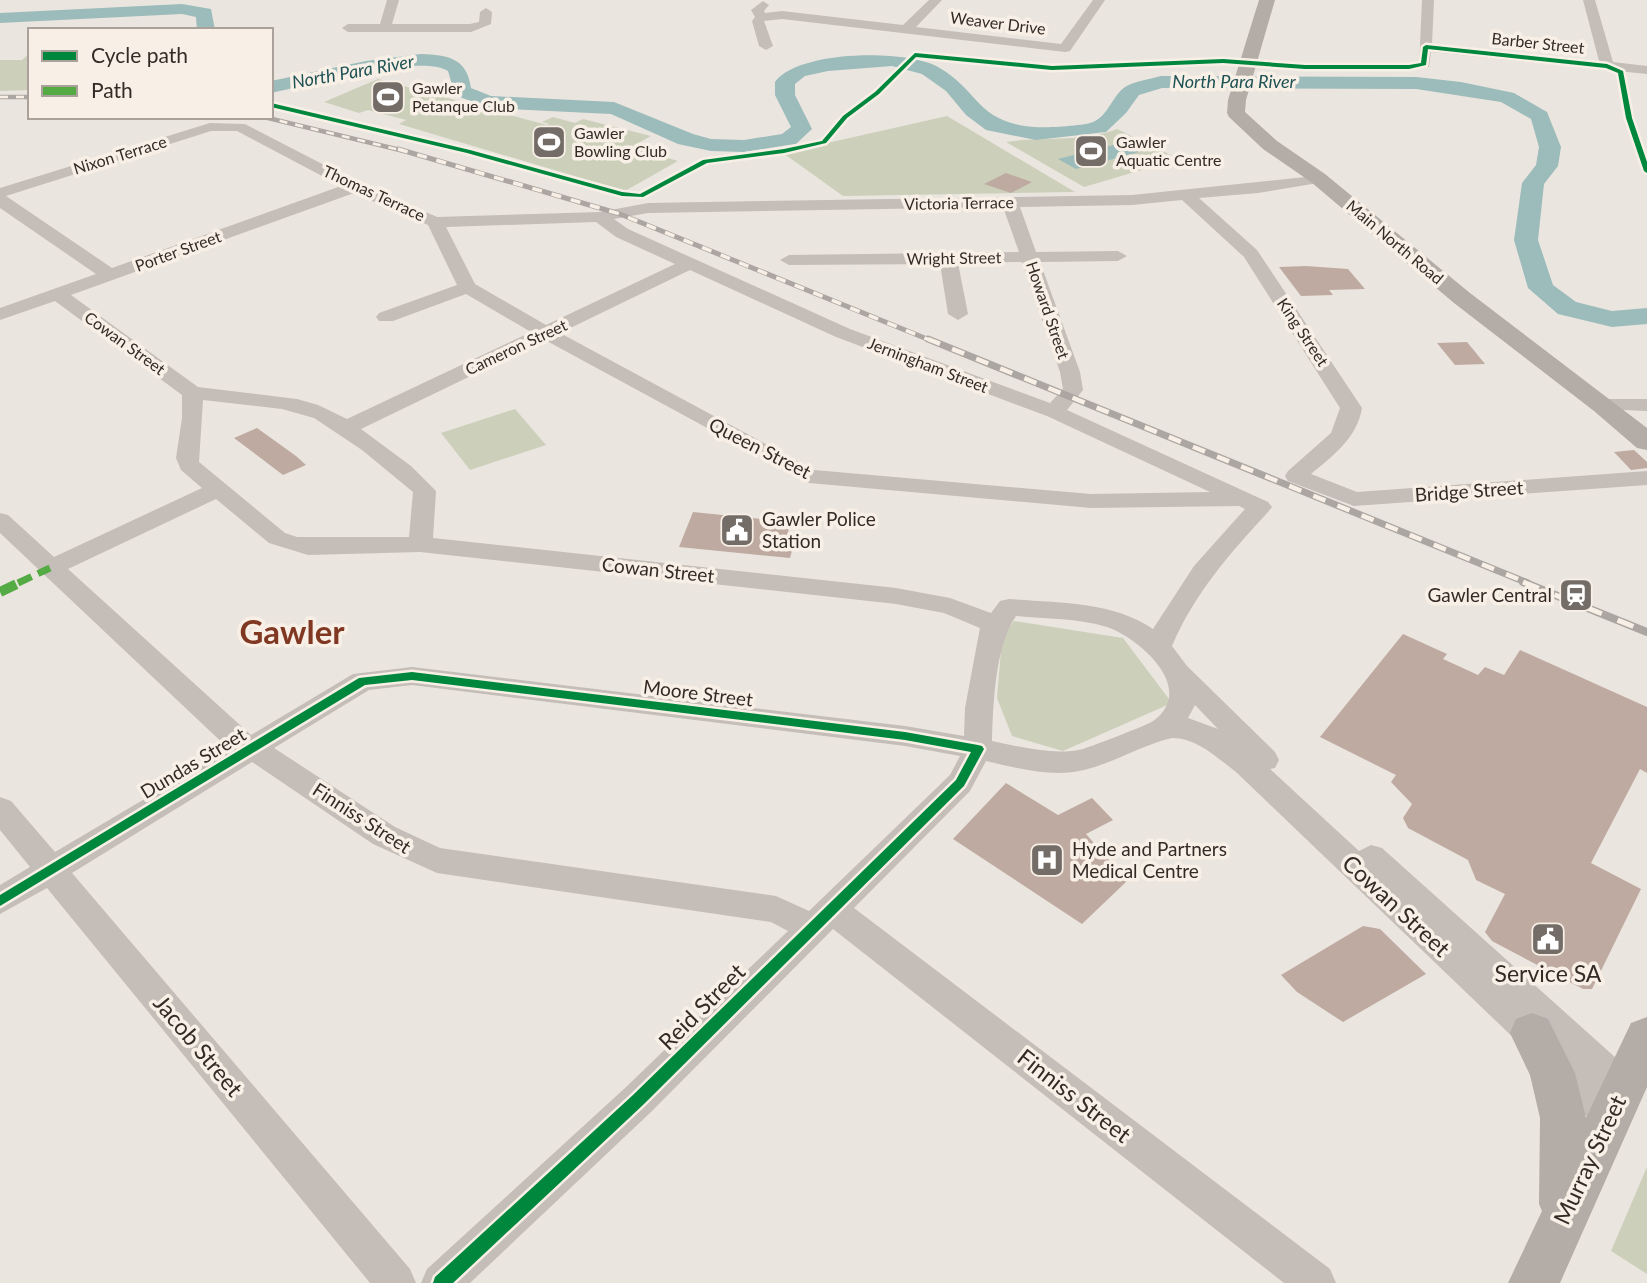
<svg xmlns="http://www.w3.org/2000/svg" width="1647" height="1283" viewBox="0 0 1647 1283" font-family="Lato,sans-serif">
	<rect width="100%" height="100%" fill="#ebe5df"/>
	<g fill="#ccd0ba">
		<polygon points="30,53 30,90 0,91 0,60 22,60"/>
		<polygon points="378,79 547,125 549,124 542,122 553,117 575,123 583,119 651,136 631,147 678,161 625,191 399,124 406,120 368,110 359,113 324,102"/>
		<polygon points="947,116 1075,192 843,196 783,153"/>
		<path d="M 1117,129 L 1179,159 L 1084,187 L 1006,142 C 1044,136 1080,143 1117,129 Z"/>
		<polygon points="515,409 546,445 470,470 441,433"/>
		<polygon points="1014,621 1123,638 1172,703 1063,751 1012,736 997,698 1002,638"/>
		<polygon points="1647,1167 1647,1274 1611,1251"/>
	</g>
	<polygon fill="#9cbcbb" points="1121,143 1139,152 1076,169 1058,159"/>
	<g fill="none" stroke-linecap="round" stroke-linejoin="round">
		<g fill="#9cbcbb" fill-rule="evenodd">
			<polygon points="182,4 211,9 215,30 197,30 196,17 182,14 0,23 0,13"/>
			<path d="M 421,54 C 448,55 467,58 471,88 L 491,96 L 614,102 L 693,134 L 711,139 L 744,140 L 782,134 L 791,127 L 775,95 L 775,82 C 798,50 906,49 938,67 C 980,91 976,122 1034,127 C 1045,128 1084,126 1093,122 C 1108,116 1113,95 1125,87 C 1134,81 1151,79 1161,76 L 1416,77 L 1461,82 L 1514,93 L 1547,112 L 1561,147 L 1558,166 L 1544,184 L 1538,240 L 1553,285 L 1576,302 L 1612,311 L 1647,308 L 1647,324 L 1612,327 L 1558,314 L 1528,288 L 1514,240 L 1522,183 L 1536,165 L 1539,147 L 1531,119 L 1501,102 L 1416,89 L 1162,88 L 1139,95 L 1126,113 L 1106,132 L 1036,140 L 986,130 L 966,115 L 946,91 L 922,74 L 892,66 L 828,71 L 805,76 L 795,84 L 795,95 L 812,129 L 796,144 L 788,145 L 744,152 L 711,151 L 678,144 L 611,114 L 488,108 L 455,95 L 448,71 C 422,53 305,86 271,93 L 271,81 L 366,61 Z"/>
		</g>
	</g>
	<g fill="#beaaa1">
		<polygon points="1006,173 1032,182 1011,193 984,184"/>
		<polygon points="1306,266 1348,269 1365,289 1329,290 1333,295 1301,296 1279,267"/>
		<polygon points="1467,342 1485,364 1455,365 1437,343"/>
		<polygon points="257,428 296,456 306,465 283,475 234,438"/>
		<polygon points="1634,450 1647,462 1647,468 1631,470 1614,452"/>
		<polygon points="693,512 791,522 786,539 795,540 790,558 679,547"/>
		<polygon points="1403,634 1447,654 1443,659 1478,675 1485,667 1504,675 1520,650 1647,707 1647,773 1640,769 1591,863 1641,889 1592,989 1583,989 1492,941 1485,932 1505,894 1476,880 1468,860 1408,828 1403,818 1412,804 1391,782 1396,775 1320,737"/>
		<polygon points="1006,783 1058,815 1092,798 1113,820 1086,834 1127,881 1082,924 953,839"/>
		<polygon points="1363,926 1380,929 1426,974 1343,1022 1297,992 1281,975"/>
	</g>
	<g fill="none" stroke-linecap="round" stroke-linejoin="round">
		<g fill="#c4bdb8" fill-rule="evenodd">
			<polygon points="387,0 399,0 392,24 470,24 479,22 480,12 486,8 492,12 491,24 471,32 348,32 342,28 348,24 380,24"/>
			<polygon points="929,0 942,0 916,27 1061,44 1093,0 1105,0 1070,51 1065,52 782,19 764,21 773,46 766,50 759,46 752,21 755,17 751,10 763,1 769,5 764,11 765,13 782,11 903,25"/>
			<polygon points="1422,0 1434,0 1432,44 1599,61 1583,0 1595,0 1613,62 1647,66 1647,74 1431,52 1429,67 1419,67"/>
			<path d="M 210,123 L 245,124 L 361,184 L 437,217 L 600,212 L 648,203 L 1132,195 L 1324,175 L 1326,178 L 1324,181 L 1318,183 L 1258,193 L 1199,198 L 1257,250 L 1362,408 C 1357,438 1333,456 1311,474 L 1357,492 L 1647,471 L 1647,485 L 1354,506 L 1288,481 L 1285,476 L 1288,471 L 1331,433 L 1340,408 L 1244,257 L 1182,200 L 1132,205 L 1020,207 L 1036,252 L 1118,251 L 1127,256 L 1118,261 L 1040,262 L 1080,372 L 1083,390 L 1067,410 L 1268,502 L 1272,507 L 1268,512 C 1230,553 1194,594 1172,646 L 1187,666 L 1275,752 L 1279,760 L 1275,768 L 1270,769 L 1359,851 L 1371,845 L 1382,848 L 1636,1076 L 1641,1088 L 1636,1100 L 1623,1105 L 1628,1116 L 1623,1128 L 1610,1133 L 1597,1128 L 1520,1044 L 1236,772 C 1216,757 1197,738 1172,738 C 1141,745 1114,763 1084,770 C 1052,778 1017,768 986,761 L 970,791 L 854,908 L 1330,1269 L 1336,1283 L 1284,1283 L 833,929 L 651,1112 L 470,1283 L 421,1283 L 427,1269 L 625,1088 L 788,931 L 771,922 L 437,873 L 373,844 L 252,762 L 72,873 L 410,1269 L 416,1283 L 370,1283 L 47,888 L 0,914 L 0,885 L 30,867 L 0,830 L 0,797 L 11,801 L 55,852 L 229,749 L 0,533 L 0,513 L 8,515 L 54,557 L 202,488 L 181,470 L 176,458 L 182,418 L 182,395 L 55,301 L 0,320 L 0,308 L 96,274 L 0,208 L 0,188 ZM 211,131 L 237,131 L 341,186 L 112,268 L 6,196 ZM 354,193 L 428,225 L 457,285 L 379,313 L 376,317 L 379,321 L 393,321 L 466,294 L 531,332 L 347,419 L 318,405 L 297,399 L 198,387 L 71,295 ZM 1003,207 L 1019,252 L 789,255 L 780,260 L 789,265 L 940,264 L 948,314 L 958,320 L 968,314 L 958,263 L 1022,262 L 1060,372 L 1063,389 L 1050,403 L 850,329 L 628,229 L 614,219 L 648,213 ZM 596,222 L 616,237 L 675,264 L 546,325 L 475,284 L 446,227 ZM 690,270 L 836,337 L 1047,416 L 1210,492 L 1091,494 L 814,470 L 560,333 ZM 545,340 L 809,483 L 1091,508 L 1239,506 L 1245,509 L 1194,566 L 1153,629 C 1112,601 1057,603 1009,599 L 1000,601 L 991,613 L 950,598 L 896,588 L 433,538 L 436,491 L 411,466 L 361,429 ZM 203,400 L 282,409 L 314,418 L 362,450 L 413,492 L 409,537 L 297,537 L 285,533 L 199,462 ZM 216,499 L 269,543 L 308,555 L 420,552 L 896,604 L 944,613 L 980,628 L 965,708 L 964,736 L 905,726 L 412,667 L 353,674 L 251,735 L 68,569 ZM 1016,616 C 1046,619 1078,618 1107,627 C 1139,638 1198,689 1153,721 C 1148,725 1092,746 1083,749 C 1055,756 1021,747 992,741 C 993,705 995,646 1016,616 ZM 412,685 L 905,746 L 960,756 L 950,775 L 809,911 L 776,896 L 440,848 L 395,827 L 274,748 L 369,690 ZM 1195,705 L 1218,729 L 1188,718 Z"/>
			<polygon points="1603,399 1647,399 1647,411 1596,409 1592,405 1596,401"/>
		</g>
		<g fill="#b3aca7" fill-rule="evenodd">
			<polygon points="1259,0 1275,0 1246,100 1245,112 1277,141 1325,174 1470,293 1647,428 1647,450 1637,448 1594,411 1454,303 1311,182 1263,149 1229,117 1227,113 1228,100"/>
			<polygon points="1532,1013 1548,1019 1575,1073 1586,1118 1631,1023 1647,1017 1647,1087 1560,1283 1508,1283 1542,1211 1539,1204 1540,1118 1530,1075 1510,1033 1516,1019"/>
		</g>
		<g stroke="#aca6a2" stroke-width="4.5">
			<g id="rail-far3">
				<polyline points="0,97 30,97"/>
				<polyline points="264,117 404,151"/>
			</g>
		</g>
		<g stroke="#aca6a2" stroke-width="5">
			<polyline id="rail-far2" points="398,149 620,214 932,341"/>
		</g>
		<g stroke="#aca6a2" stroke-width="7">
			<polyline id="rail-far1" points="928,339 1528,583"/>
		</g>
		<g stroke="#aca6a2" stroke-width="8">
			<polyline id="rail" points="1523,582 1647,632"/>
		</g>
		<use href="#rail-far3" stroke="#f8f0e6" stroke-width="2.5" stroke-dasharray="8" stroke-linecap="butt"/>
		<use href="#rail-far2" stroke="#f8f0e6" stroke-width="3.5" stroke-dasharray="10" stroke-linecap="butt"/>
		<use href="#rail-far1" stroke="#f8f0e6" stroke-width="4.5" stroke-dasharray="13" stroke-linecap="butt"/>
		<use href="#rail" stroke="#f8f0e6" stroke-width="5" stroke-dasharray="17" stroke-linecap="butt"/>
		<polyline stroke="#54ab44" stroke-width="7" stroke-dasharray="15 7" stroke-linecap="butt" points="18,583 50,568"/>
		<polyline stroke="#54ab44" stroke-width="10" stroke-dasharray="18 10" stroke-linecap="butt" points="0,592 21,582"/>
		<g stroke="#f8f0e6" stroke-width="5">
			<g id="cycleway">
				<polygon points="1426,45 1607,64 1623,71 1632,118 1647,162 1647,173 1644,171 1626,118 1618,73 1606,68 1428,49 1426,65 1409,69 1305,69 1223,63 1052,70 916,57 879,94 847,118 826,143 784,153 707,163 643,197 622,196 467,153 271,107 271,103 470,150 622,192 640,194 703,160 784,149 822,141 843,116 875,92 915,53 1052,66 1223,59 1305,65 1409,65 1421,63 1423,47"/>
				<polygon points="412,672 905,732 978,745 982,746 984,749 964,786 643,1105 453,1283 433,1283 435,1277 633,1095 956,780 971,752 905,740 412,680 365,685 0,906 0,895 359,678"/>
			</g>
		</g>
		<use href="#cycleway" fill="#00873e" fill-rule="evenodd"/>
	</g>
	<defs>
		<g id="stadium-square" transform="scale(1.75)"><rect x="-9" y="-9" width="18" height="18" rx="4" fill="#746c67" stroke="#f8f0e6"/><path d="M0-5a6.5 5 0 1 0 0 10a6.5 5 0 1 0 0-10ZM-3.5-1.8h7v3.6h-7Z" fill="#fff"/></g>
		<g id="civic-square" transform="scale(1.75)"><rect x="-9" y="-9" width="18" height="18" rx="4" fill="#746c67" stroke="#f8f0e6"/><path d="M-.6-6.5H3V-4.5H.6V-3L4-1V1h2V6H-6V1h2V-1L-.6-3ZM-1.2 2.5V6h2.4V2.5Z" fill="#fff"/></g>
		<g id="station-square" transform="scale(1.75)"><rect x="-9" y="-9" width="18" height="18" rx="4" fill="#746c67" stroke="#f8f0e6"/><path d="M-3-6H3Q5-6 5-4V2Q5 4 3 4L4.5 6H3L1.5 4h-3L-3 6H-4.5L-3 4Q-5 4-5 2V-4Q-5-6-3-6ZM-3.5-4v3h7v-3ZM-3.5 1v1.5H-2V1ZM2 1v1.5H3.5V1Z" fill="#fff"/></g>
		<g id="hospital-square" transform="scale(1.75)"><rect x="-9" y="-9" width="18" height="18" rx="4" fill="#746c67" stroke="#f8f0e6"/><path d="M-5-5h3v3.5h4V-5h3V5h-3V1.5h-4V5h-3Z" fill="#fff"/></g>
	</defs>
	<g fill-rule="evenodd">
		<use href="#stadium-square" x="388" y="97"/>
		<use href="#stadium-square" x="549" y="142"/>
		<use href="#stadium-square" x="1091" y="151"/>
		<use href="#civic-square" x="737" y="530"/>
		<use href="#station-square" x="1576" y="595"/>
		<use href="#hospital-square" x="1047" y="860"/>
		<use href="#civic-square" x="1548" y="939"/>
	</g>
	<g text-anchor="middle" stroke-width="7" stroke-linejoin="round" paint-order="stroke">
		<g font-size="16" fill="#342b27" stroke="#f8f0e6">
			<text transform="translate(998 23) rotate(7)" y="6">Weaver Drive</text>
			<text transform="translate(1538 43) rotate(6)" y="6">Barber Street</text>
			<text transform="translate(120 155) rotate(-17)" y="6">Nixon Terrace</text>
			<text transform="translate(374 193) rotate(25)" y="6">Thomas Terrace</text>
			<text transform="translate(959 203) rotate(-1)" y="6">Victoria Terrace</text>
			<text transform="translate(1395 242) rotate(40)" y="6">Main North Road</text>
			<text transform="translate(178 251) rotate(-20)" y="6">Porter Street</text>
			<text transform="translate(954 258) rotate(-1)" y="6">Wright Street</text>
			<text transform="translate(1048 310) rotate(71)" y="6">Howard Street</text>
			<text transform="translate(1303 332) rotate(56)" y="6">King Street</text>
			<text transform="translate(125 343) rotate(36)" y="6">Cowan Street</text>
			<text transform="translate(516 347) rotate(-25)" y="6">Cameron Street</text>
			<text transform="translate(928 365) rotate(21)" y="6">Jerningham Street</text>
		</g>
		<g font-size="16" fill="#342b27" stroke="#f8f0e6" text-anchor="start">
			<text x="412" y="94">Gawler<tspan x="412" dy="18">Petanque Club</tspan></text>
			<text x="574" y="139">Gawler<tspan x="574" dy="18">Bowling Club</tspan></text>
			<text x="1116" y="148">Gawler<tspan x="1116" dy="18">Aquatic Centre</tspan></text>
		</g>
		<g font-size="18" font-style="italic" fill="#1e5254" stroke="#f8f0e6">
			<text transform="translate(353 72) rotate(-10)" y="6">North Para River</text>
			<text x="1234" y="88">North Para River</text>
		</g>
		<g font-size="19" fill="#342b27" stroke="#f8f0e6">
			<text transform="translate(760 448) rotate(27)" y="7">Queen Street</text>
			<text transform="translate(1469 491) rotate(-4)" y="7">Bridge Street</text>
			<text transform="translate(658 570) rotate(6)" y="7">Cowan Street</text>
			<text transform="translate(698 693) rotate(7)" y="7">Moore Street</text>
			<text transform="translate(193 763) rotate(-31)" y="7">Dundas Street</text>
			<text transform="translate(362 818) rotate(33)" y="7">Finniss Street</text>
		</g>
		<g font-size="19" fill="#342b27" stroke="#f8f0e6" text-anchor="start">
			<text x="762" y="526">Gawler Police<tspan x="762" dy="22">Station</tspan></text>
			<text x="1552" y="602" text-anchor="end">Gawler Central</text>
			<text x="1072" y="856">Hyde and Partners<tspan x="1072" dy="22">Medical Centre</tspan></text>
		</g>
		<g font-size="23" fill="#342b27" stroke="#f8f0e6">
			<text transform="translate(1396 906) rotate(43)" y="8">Cowan Street</text>
			<text transform="translate(702 1007) rotate(-45)" y="8">Reid Street</text>
			<text transform="translate(198 1046) rotate(50)" y="8">Jacob Street</text>
			<text transform="translate(1074 1096) rotate(38)" y="8">Finniss Street</text>
			<text transform="translate(1590 1160) rotate(-65)" y="8">Murray Street</text>
		</g>
		<g font-size="23" fill="#342b27" stroke="#f8f0e6">
			<text x="1548" y="982">Service SA</text>
		</g>
		<g font-size="33" font-weight="bold" fill="#813823" stroke="#f8f0e6">
			<text x="292" y="644">Gawler</text>
		</g>
	</g>
	<rect x="28" y="28" width="245" height="91" fill="#f8f0e6" stroke="#aaa19a" stroke-width="2"/>
	<rect x="42" y="51" width="35" height="10" fill="#00873e" stroke="#aaa19a" stroke-width="2"/>
	<text x="91" y="63" font-size="21" fill="#342b27">Cycle path</text>
	<rect x="42" y="86" width="35" height="10" fill="#54ab44" stroke="#aaa19a" stroke-width="2"/>
	<text x="91" y="98" font-size="21" fill="#342b27">Path</text>
</svg>
